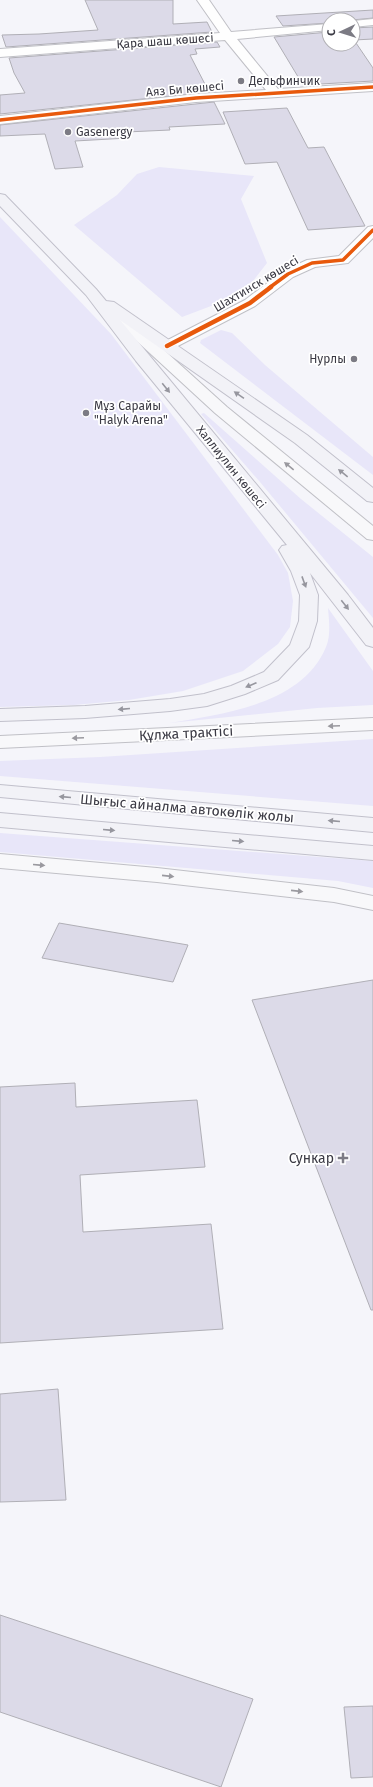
<svg xmlns="http://www.w3.org/2000/svg" width="373" height="1787" viewBox="0 0 373 1787" font-family="'Fira Sans',sans-serif">
	<rect width="100%" height="100%" fill="#f5f5fa"/>
	<g fill="#e8e6f9">
		<polygon points="159,167 254,176 241,199 267,263 253,281 219,303 182,317 74,225 117,195 137,174"/>
		<polygon points="0,217 111,334 278,555 288,573 293,601 290,627 278,644 243,671 183,691 129,700 74,705 0,707"/>
		<polygon points="221,330 232,333 265,365 373,457 373,475 200,343 201,340"/>
		<polygon points="204,413 301,499 373,557 373,618 260,482 201,414"/>
		<path d="M 328,608 L 373,671 L 373,705 L 317,708 L 169,723 C 222,714 302,705 326,647 C 331,635 329,621 328,608 Z"/>
		<polygon points="373,739 373,806 0,776 0,761 100,757"/>
		<polygon points="0,833 373,861 373,888 338,881 0,852"/>
	</g>
	<g fill="#dcdae8" stroke="#b0afb6">
		<polygon points="85,0 173,0 173,24 207,22 212,32 6,47 2,35 39,34 98,30"/>
		<polygon points="373,10 373,18 352,20 329,20 329,23 283,26 276,16"/>
		<polygon points="373,27 373,39 354,40 373,68 373,81 303,85 274,37 329,32 329,44 353,44 353,28"/>
		<polygon points="217,42 220,47 195,49 197,54 190,55 209,92 0,114 0,95 25,93 14,73 9,58"/>
		<polygon points="214,102 225,124 169,127 170,130 126,132 128,138 75,141 83,167 55,169 45,134 0,136 0,125"/>
		<polygon points="287,108 308,148 324,147 365,226 308,230 277,162 245,164 223,112"/>
		<polygon points="59,923 188,945 173,982 42,958"/>
		<polygon points="373,980 373,1310 371,1310 252,1000"/>
		<polygon points="75,1083 76,1107 197,1100 205,1167 80,1175 83,1232 211,1224 223,1329 0,1343 0,1087"/>
		<polygon points="58,1389 66,1500 0,1502 0,1394"/>
		<polygon points="0,1615 253,1699 221,1787 0,1712"/>
		<polygon points="373,1706 373,1777 351,1778 344,1707"/>
	</g>
	<g fill="none" stroke-linecap="round" stroke-linejoin="round">
		<g stroke="#c0c0c6" stroke-width="2">
			<g id="street">
				<polygon points="197,0 209,0 231,32 329,24 329,30 237,39 278,89 373,83 373,91 196,102 0,124 0,116 196,94 266,90 225,40 0,57 0,49 220,33"/>
				<polygon points="373,19 373,25 353,27 353,21"/>
				<polygon points="373,226 373,238 348,263 315,267 293,277 255,306 172,349 167,351 162,349 159,346 162,343 245,300 283,271 307,260 339,256 368,227"/>
			</g>
		</g>
		<g stroke="#c0c0c6" stroke-width="2">
			<g id="secondary">
				<polygon points="108,302 113,304 227,407 373,526 373,540 367,539 215,413 103,310 100,307 103,304"/>
				<polygon points="373,718 373,730 0,748 0,736"/>
				<polygon points="0,854 157,868 334,888 373,896 373,910 334,902 157,882 0,868"/>
			</g>
		</g>
		<g stroke="#c1c0cb" stroke-width="2">
			<g id="primary">
				<polygon points="0,194 5,195 96,289 106,301 114,302 307,435 373,488 373,502 367,501 295,443 120,320 348,595 373,628 373,647 366,645 310,573 318,595 317,621 309,647 278,680 245,694 207,706 170,711 85,718 0,721 0,709 85,706 170,699 204,694 231,686 264,672 290,645 299,621 300,595 291,571 279,550 282,546 287,545 136,361 86,295 0,206"/>
				<polygon points="0,785 373,818 373,832 0,797"/>
				<polygon points="0,813 373,846 373,860 0,827"/>
			</g>
		</g>
		<use href="#street" fill="#fefefe" fill-rule="evenodd"/>
		<use href="#secondary" fill="#f8f8fa" fill-rule="evenodd"/>
		<use href="#primary" fill="#f2f2f7" fill-rule="evenodd"/>
		<g stroke="#fff" stroke-width="5">
			<g id="cycleway-far1">
				<polyline points="0,120 196,98 373,87"/>
				<polyline points="269,288 288,274 312,263 343,260 373,230"/>
			</g>
		</g>
		<g stroke="#fff" stroke-width="6">
			<polyline id="cycleway" points="167,346 250,303 271,287"/>
		</g>
		<use href="#cycleway-far1" stroke="#e8590c" stroke-width="3.5"/>
		<use href="#cycleway" stroke="#e8590c" stroke-width="4.5"/>
	</g>
	<defs><path id="oneway-solid" d="M-6-.8H1V-3.2L6.5 0L1 3.2V.8H-6Z"/></defs>
	<g fill="#96969e">
		<use href="#oneway-solid" transform="translate(166 388) rotate(51)"/>
		<use href="#oneway-solid" transform="translate(239 395) rotate(-146)"/>
		<use href="#oneway-solid" transform="translate(343 473) rotate(-141)"/>
		<use href="#oneway-solid" transform="translate(304 582) rotate(70)"/>
		<use href="#oneway-solid" transform="translate(345 605) rotate(52)"/>
		<use href="#oneway-solid" transform="translate(251 685) rotate(157)"/>
		<use href="#oneway-solid" transform="translate(124 709) rotate(175)"/>
		<use href="#oneway-solid" transform="translate(65 797) rotate(-175)"/>
		<use href="#oneway-solid" transform="translate(334 821) rotate(-175)"/>
		<use href="#oneway-solid" transform="translate(109 830) rotate(5)"/>
		<use href="#oneway-solid" transform="translate(238 841) rotate(5)"/>
	</g>
	<g fill="#9a999f">
		<use href="#oneway-solid" transform="translate(289 466) rotate(-141)"/>
		<use href="#oneway-solid" transform="translate(334 726) rotate(177)"/>
		<use href="#oneway-solid" transform="translate(78 738) rotate(177)"/>
		<use href="#oneway-solid" transform="translate(39 865) rotate(5)"/>
		<use href="#oneway-solid" transform="translate(168 876) rotate(6)"/>
		<use href="#oneway-solid" transform="translate(297 891) rotate(6)"/>
	</g>
	<g fill="#7c7b84" stroke="#fff" stroke-width="1.5">
		<circle cx="241" cy="81" r="4"/>
		<circle cx="68" cy="132" r="4"/>
		<circle cx="354" cy="359" r="4"/>
		<circle cx="86" cy="413" r="4"/>
		<path d="M341 1152h4v4h4v4h-4v4h-4v-4h-4v-4h4z"/>
	</g>
	<g text-anchor="middle" stroke-width="3.5" stroke-linejoin="round" paint-order="stroke">
		<g font-size="12" fill="#3b3a44" stroke="#fff">
			<text transform="translate(165 41) rotate(-4)" y="4">Қара шаш көшесі</text>
			<text transform="translate(185 89) rotate(-5)" y="4">Аяз Би көшесі</text>
			<text transform="translate(256 284) rotate(-31)" y="4">Шахтинск көшесі</text>
			<text transform="translate(231 467) rotate(51)" y="4">Халлиулин көшесі</text>
		</g>
		<g font-size="12" fill="#3b3a44" stroke="#fff" text-anchor="start">
			<text x="249" y="85">Дельфинчик</text>
			<text x="76" y="136">Gasenergy</text>
			<text x="346" y="363" text-anchor="end">Нурлы</text>
			<text x="94" y="410">Мұз Сарайы<tspan x="94" dy="14">"Halyk Arena"</tspan></text>
		</g>
		<g font-size="14" fill="#3b3a44" stroke="#fff">
			<text transform="translate(186 733) rotate(-3)" y="5">Құлжа трактісі</text>
			<text transform="translate(187 808) rotate(5)" y="5">Шығыс айналма автокөлік жолы</text>
		</g>
		<g font-size="14" fill="#3b3a44" stroke="#fff" text-anchor="end">
			<text x="334" y="1163">Сункар</text>
		</g>
	</g>
	<g transform="translate(341 32) rotate(266)"><circle r="19" fill="#ffffff" stroke="#b1b0b4"/>
	<path d="M0-3L7 15L0 10L-7 15Z" fill="#7c7b84"/>
	<text y="-6" font-size="11" font-weight="bold" text-anchor="middle" fill="#3b3a44">С</text>
	</g>
</svg>
